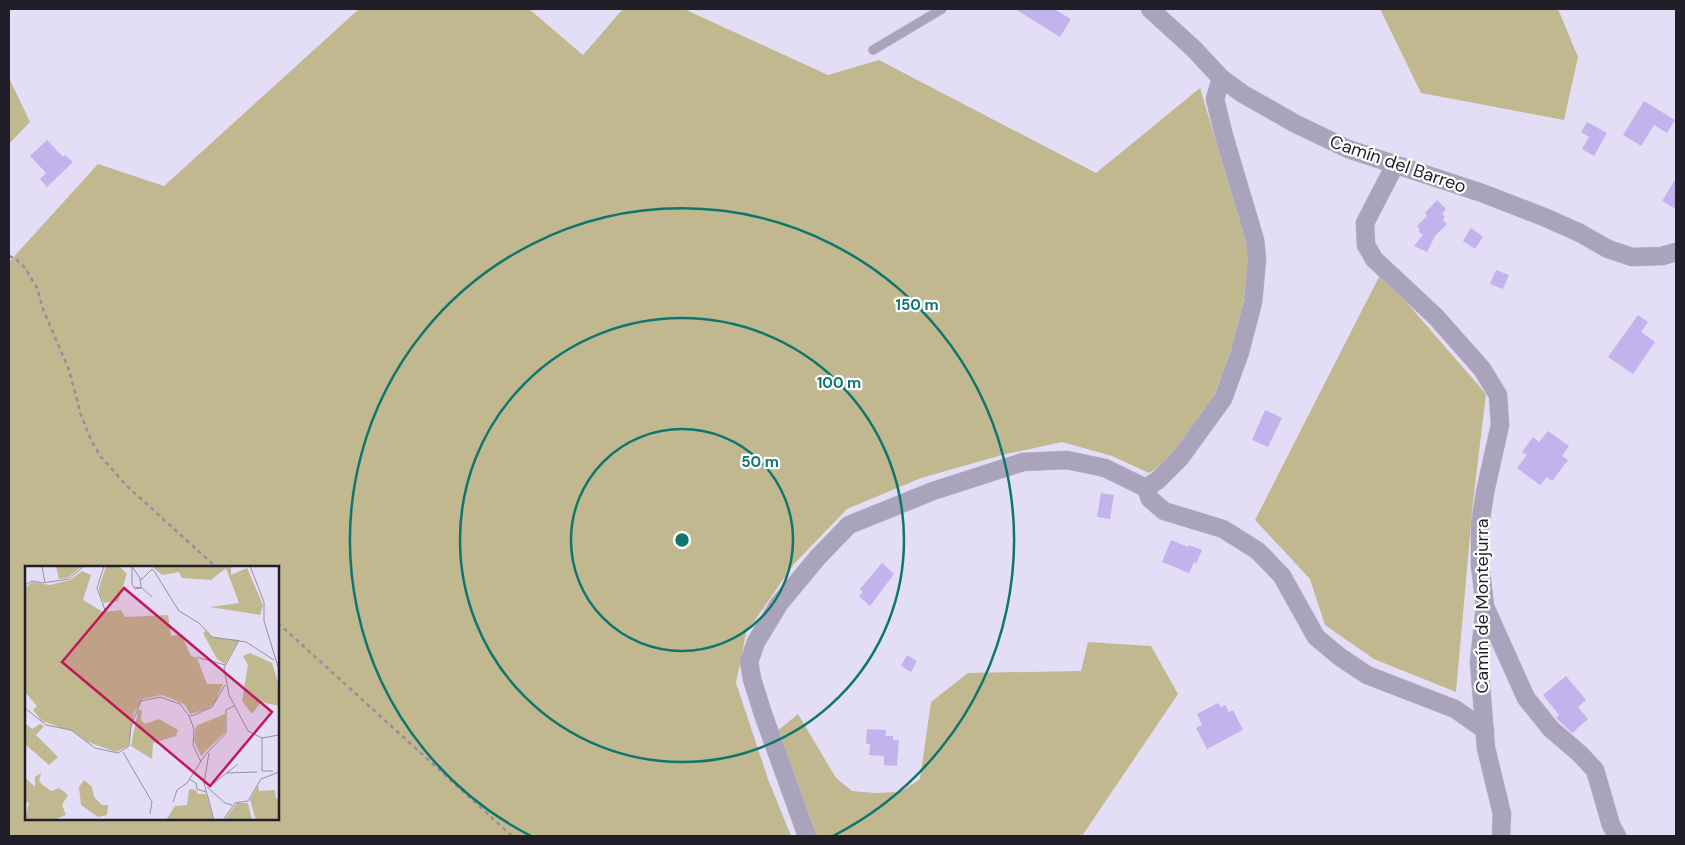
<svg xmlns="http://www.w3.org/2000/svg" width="1685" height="845" viewBox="0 0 1685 845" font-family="'DM Sans',sans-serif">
	<rect width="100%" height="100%" fill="#e3def5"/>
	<g fill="#c1b890" fill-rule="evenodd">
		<path d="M 359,9 L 529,9 L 583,55 L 623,9 L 684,9 L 828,75 L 879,60 L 1096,173 L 1200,88 L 1249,252 L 1246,286 L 1236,339 L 1207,413 L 1168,461 L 1149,473 L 1112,456 L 1062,442 L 1002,455 L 921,478 L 847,509 L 794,564 L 746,633 L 736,683 L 768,779 L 791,836 L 9,836 L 9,262 L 98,164 L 164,186 ZM 26,568 L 278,568 L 278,819 L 26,819 Z"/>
		<polygon points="1380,9 1558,9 1578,57 1564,120 1421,93"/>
		<polygon points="9,78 30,122 9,144"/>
		<polygon points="1381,273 1486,394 1473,502 1456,692 1374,659 1325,625 1310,579 1255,520"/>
		<polygon points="1088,642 1151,646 1178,694 1082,836 815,836 776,732 798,714 836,778 852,791 875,793 900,792 920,779 931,702 968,673 1081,671"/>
	</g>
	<g fill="#c2b3ec">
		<polygon points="1015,9 1054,9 1071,19 1060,37"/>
		<polygon points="1644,101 1675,120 1667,133 1654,125 1641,146 1623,135"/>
		<polygon points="1587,122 1607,133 1594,156 1582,149 1589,137 1581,132"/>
		<polygon points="47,140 63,157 65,155 73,162 47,187 40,179 46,173 30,156"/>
		<polygon points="1676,178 1676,209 1662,201"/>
		<polygon points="1437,200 1446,209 1442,214 1445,217 1443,220 1447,224 1435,236 1427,252 1414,246 1423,235 1418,231 1420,229 1417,226 1427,216 1425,213"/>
		<polygon points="1471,228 1483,237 1475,249 1463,241"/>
		<polygon points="1496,270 1509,275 1503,289 1490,284"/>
		<polygon points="1638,315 1648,322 1641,332 1655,342 1633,374 1608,357"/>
		<polygon points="1265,410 1282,418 1268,447 1252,440"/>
		<polygon points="1548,431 1569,446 1562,456 1568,460 1552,481 1547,477 1540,485 1517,468 1527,455 1522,452 1533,437 1539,442"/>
		<polygon points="1101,493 1114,495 1110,519 1097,517"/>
		<polygon points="1171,540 1188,547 1189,545 1202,550 1196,564 1194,562 1189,573 1162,562"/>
		<polygon points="882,563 894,574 870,606 859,596 863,592 860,589"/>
		<polygon points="907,655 917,661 911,672 901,666"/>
		<polygon points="1566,676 1586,700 1578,707 1588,719 1572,733 1556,718 1559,715 1543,695"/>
		<polygon points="1218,703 1221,708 1225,705 1229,712 1233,710 1243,730 1207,749 1196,728 1202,725 1197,714"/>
		<polygon points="867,729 886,730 886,736 893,736 893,740 899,740 897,766 884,765 884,756 869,755 870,744 866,744"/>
	</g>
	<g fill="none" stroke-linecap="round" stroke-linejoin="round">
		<g stroke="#c0bbd0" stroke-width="10">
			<polyline id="service" points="873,50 942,9"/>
		</g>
		<g stroke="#c0bbd0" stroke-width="19">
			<g id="minor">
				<polyline points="1150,9 1194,49 1221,78 1243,94 1296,124 1348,149 1482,193 1544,217 1580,233 1608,249 1632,257 1662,256 1676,252"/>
				<polyline points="1395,165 1365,223 1366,245 1374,259 1436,317 1482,369 1498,395 1500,425 1485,492 1480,525 1480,565 1485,606 1479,662 1486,748 1502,814 1501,836"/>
				<polyline points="1146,488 1150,499 1164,511 1223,529 1258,551 1282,576 1316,637 1340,657 1367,675 1455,709 1485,730"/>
				<polyline points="1486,609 1526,698 1551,729 1580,754 1595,770 1611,825 1617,836"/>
				<polyline points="807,836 763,714 752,679 749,662 756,642 779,604 818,557 849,525 933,491 1023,462 1067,460 1105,468 1146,488 1158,480 1180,458 1223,399 1240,352 1253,302 1257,259 1255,240 1224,136 1215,99 1221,78"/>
			</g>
		</g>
		<g stroke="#928f9f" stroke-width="2.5" stroke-dasharray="4 4" stroke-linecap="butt">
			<polyline points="9,256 16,259 25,268 37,288 43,309 69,370 81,415 92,442 101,457 128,487 217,568"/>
			<polyline points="278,623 512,836"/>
		</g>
		<use href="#service" stroke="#a9a3bc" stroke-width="9"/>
		<use href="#minor" stroke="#a9a3bc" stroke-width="18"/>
	</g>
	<g fill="none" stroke="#0f766e" stroke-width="2.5">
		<circle cx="682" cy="540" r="111"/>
		<circle cx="682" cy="540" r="222"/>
		<path d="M531 836A332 332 0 1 1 833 836"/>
	</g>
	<g text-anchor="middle" stroke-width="4.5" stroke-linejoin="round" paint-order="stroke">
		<g font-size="18" fill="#201e26" stroke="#fff">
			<text transform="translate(1398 164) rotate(19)" y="6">Camín del Barreo</text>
			<text transform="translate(1482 606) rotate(-90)" y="6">Camín de Montejurra</text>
		</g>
	</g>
	<g transform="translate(25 566)">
		<rect width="254" height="254" fill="#e3def5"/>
		<path d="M 31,0 L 55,0 L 56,1 L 43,12 L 34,13 ZM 81,0 L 94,0 L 102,8 L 93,35 L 79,37 L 75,29 L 74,22 ZM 206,0 L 206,9 L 222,2 L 238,39 L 235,49 L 185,41 L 214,37 L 201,2 L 186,14 L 157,12 L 154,6 L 137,9 L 128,1 ZM 57,5 L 66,9 L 58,34 L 78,46 L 96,44 L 100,51 L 143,49 L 146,70 L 156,68 L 166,90 L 172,92 L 182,118 L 198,118 L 190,136 L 183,143 L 165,148 L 160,139 L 145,132 L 136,129 L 118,133 L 109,147 L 103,180 L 91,186 L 63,176 L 49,166 L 17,155 L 8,144 L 12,140 L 0,126 L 1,21 L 7,16 L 25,19 L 45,14 ZM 181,65 L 187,71 L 214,74 L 200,98 L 192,93 L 178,67 ZM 225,87 L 247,97 L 254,120 L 254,140 L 236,136 L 227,148 L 217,135 L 223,99 L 218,90 ZM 113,144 L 117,144 L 116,154 L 120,158 L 134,153 L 153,164 L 151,170 L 128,177 L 127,193 L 106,180 ZM 200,148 L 200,166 L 176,190 L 169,175 L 171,160 ZM 0,157 L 7,163 L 15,158 L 19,160 L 11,169 L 33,191 L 24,199 L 0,178 ZM 16,207 L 14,215 L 19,220 L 26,225 L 34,222 L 43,229 L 37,239 L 41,249 L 28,254 L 0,253 L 4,236 L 0,237 L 0,211 L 10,221 L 10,211 ZM 59,214 L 67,221 L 69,231 L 77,239 L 83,239 L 82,249 L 73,251 L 56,239 L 54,221 ZM 233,219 L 234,225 L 250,224 L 251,233 L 254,232 L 254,254 L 231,254 L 225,234 ZM 164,223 L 171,224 L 173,228 L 181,228 L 189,254 L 141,254 L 150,240 L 162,239 ZM 212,237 L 223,237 L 227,254 L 199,254 Z" fill="#c1b890"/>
		<path fill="none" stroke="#9591a2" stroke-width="1" d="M 17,0 L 20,17M 79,0 L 72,22 L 80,44M 107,0 L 116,14 L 127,3 L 129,5 L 154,45 L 174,57 L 187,71 L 221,76 L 249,94M 225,0 L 239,36 L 239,55 L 254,104M 107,1 L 107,18 L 110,23 L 116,22 L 110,21M 115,13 L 116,21 L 127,31M 0,19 L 7,15 L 18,17 L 44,13 L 59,0M 214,74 L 199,102 L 204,129 L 223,165 L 237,172 L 254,169M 172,91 L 200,99M 0,142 L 21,159 L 46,164 L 70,182 L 93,187 L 104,180 L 106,160 L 116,135 L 135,131 L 155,138 L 164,150 L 169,149 L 187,141 L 200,119M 164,150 L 169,163 L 168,179 L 176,196M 237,172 L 237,205 L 248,205M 98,186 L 127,236 L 125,248M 184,187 L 179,217 L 189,254M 201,207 L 232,206M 164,213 L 171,217 L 172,223 L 181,226M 182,221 L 200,237 L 207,239M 184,221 L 213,198M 148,236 L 152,224 L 162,217 L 180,189 L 201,167 L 201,144 L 209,140M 198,254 L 210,237 L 223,235 L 236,213 L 254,206"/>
		<path fill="#c2185b" fill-opacity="0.15" stroke="#c2185b" stroke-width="2.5" d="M 99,22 L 247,146 L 185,220 L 37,96 Z"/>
		<rect width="254" height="254" fill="none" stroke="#201e26" stroke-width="2.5"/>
	</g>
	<circle cx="682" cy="540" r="8" fill="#0f766e" stroke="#fff" stroke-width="2.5"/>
	<g font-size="15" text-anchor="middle" font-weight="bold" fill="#0f766e" stroke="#fff" stroke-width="4.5" stroke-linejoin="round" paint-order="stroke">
		<text x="917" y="310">150 m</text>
		<text x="839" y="388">100 m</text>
		<text x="760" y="467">50 m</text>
	</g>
	<rect width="1685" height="845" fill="none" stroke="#201e26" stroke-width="20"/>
</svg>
